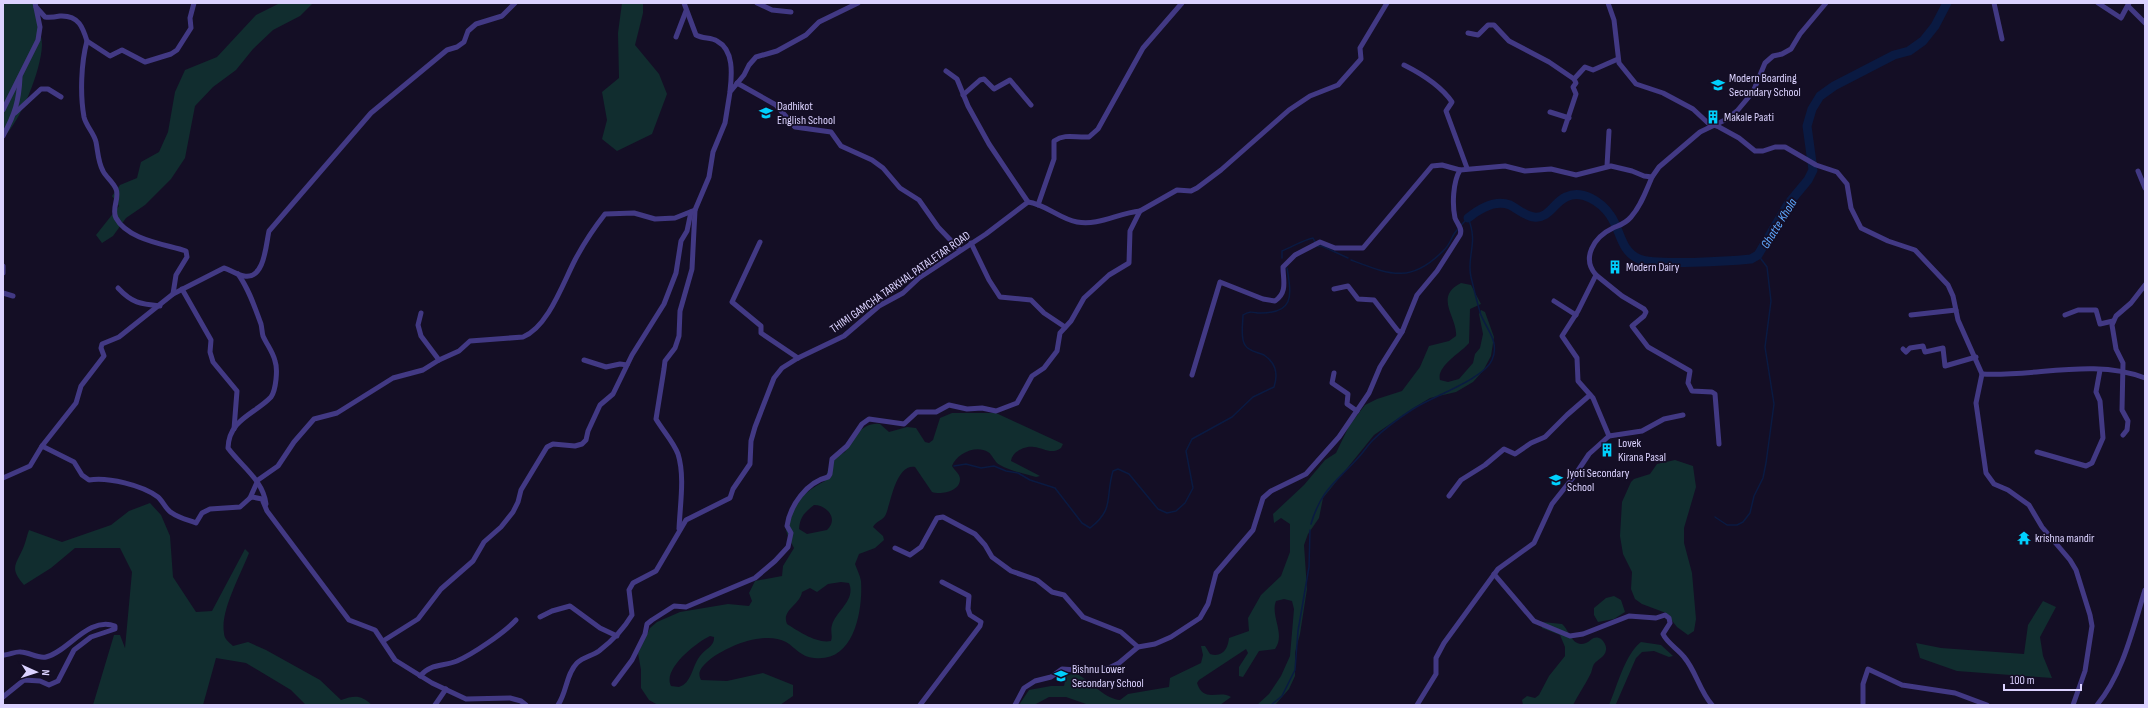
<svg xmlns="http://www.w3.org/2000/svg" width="2148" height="708" viewBox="0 0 2148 708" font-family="'Sofia Sans Condensed',sans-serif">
	<rect width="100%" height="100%" fill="#140e25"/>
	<g fill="#112d2f" fill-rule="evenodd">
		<path d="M 3,3 L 34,3 C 35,17 42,32 42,45 C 41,71 21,120 3,138 Z"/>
		<polygon points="280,3 313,3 300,16 273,30 253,49 236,70 213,87 195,106 185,158 171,179 145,205 126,218 113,236 102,243 96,235 119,206 112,196 120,185 137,178 141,162 159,152 168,132 175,92 185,70 217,57 256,15"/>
		<polygon points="622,3 643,3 643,13 635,45 659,74 667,94 652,134 617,151 602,139 607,120 602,92 619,78 618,33"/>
		<path d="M 1461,283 L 1471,285 L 1481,304 L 1470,309 L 1469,343 C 1462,352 1436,366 1440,380 L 1448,382 L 1459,379 L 1473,363 L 1475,354 L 1480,348 L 1483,334 L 1479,314 L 1481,310 L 1485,312 L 1494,337 L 1491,356 L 1483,371 L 1473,382 L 1456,392 L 1430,398 L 1412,409 L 1374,435 L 1323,498 L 1319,518 L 1308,534 L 1304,545 L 1307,589 L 1300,634 L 1295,653 L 1295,676 L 1289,689 L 1275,705 L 1257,705 L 1269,694 L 1281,676 L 1290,656 L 1294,609 L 1292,601 L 1284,599 L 1276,601 C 1270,616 1286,634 1275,649 L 1259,651 L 1243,677 L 1239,676 L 1239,667 L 1248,653 L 1246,649 L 1199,680 L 1197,683 C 1204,704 1219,689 1231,697 L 1220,705 L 1089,705 L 1066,697 L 1049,697 L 1034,705 L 1019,705 L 1029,690 L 1051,686 L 1064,686 L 1067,672 C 1072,673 1078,674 1082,677 C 1093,684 1106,699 1120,700 L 1128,694 L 1169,687 L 1170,678 L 1201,663 L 1203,655 L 1201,646 L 1205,646 L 1210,654 C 1222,658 1228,649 1229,638 L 1249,631 L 1248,618 L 1261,595 L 1281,576 L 1290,552 L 1290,524 L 1281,518 L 1274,523 L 1273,514 L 1304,485 L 1325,460 L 1336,453 L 1349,426 L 1365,405 L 1377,399 L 1402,391 L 1420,367 L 1429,346 L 1449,341 L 1456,336 C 1458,318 1433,297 1461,283 Z"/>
		<path d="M 952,413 L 996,413 L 1063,444 L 1061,448 C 1051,455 1044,448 1034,447 C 1025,445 1012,452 1011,461 L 1040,476 L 1036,477 C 1024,474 1011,471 1000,465 C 994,462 993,455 988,452 C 976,444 956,454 952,466 C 955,471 960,474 960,479 C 960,492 940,495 932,492 L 915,467 C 896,464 891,502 886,514 C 884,520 876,521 873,527 L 883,536 L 884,540 L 875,548 L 859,554 L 855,564 C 857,570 860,575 861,581 C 863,611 854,663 814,658 C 801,657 796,648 786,642 C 764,630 724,647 707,662 C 701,668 697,672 701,680 L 727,681 L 763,673 L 793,685 L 793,696 L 780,705 L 658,705 L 649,700 L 641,688 L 641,670 L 638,653 L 650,628 L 657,622 L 680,612 L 728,604 L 749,606 L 752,601 L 749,593 L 755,581 L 782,576 L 783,566 L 794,548 C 791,542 787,536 786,530 C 783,508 809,489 825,481 C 830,464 829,460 845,452 C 850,439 864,421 880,424 L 889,432 L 907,427 L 916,428 L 925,442 L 929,443 L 933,440 L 940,418 ZM 814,505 C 827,505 839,519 827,530 L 807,534 L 799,529 C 800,517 804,513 814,505 ZM 841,582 L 849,583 C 856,600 837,610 832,625 C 830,631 833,636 831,641 C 817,644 798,631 787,624 C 781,610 800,605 802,592 L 810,588 L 817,592 L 828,584 ZM 710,636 L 714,637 C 715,646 705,649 700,656 C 692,666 692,683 679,687 L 671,686 C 662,669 697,642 710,636 Z"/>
		<polygon points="1675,460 1693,466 1696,487 1684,528 1684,543 1692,573 1696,619 1694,631 1688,635 1677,627 1666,613 1642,604 1635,599 1631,589 1632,572 1623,554 1620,536 1622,502 1631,482 1634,479 1650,474 1657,464"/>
		<path d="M 150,503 L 161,515 L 170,536 L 173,577 L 196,612 L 212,611 L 245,549 L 249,553 C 241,574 220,611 224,633 C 224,639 229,642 233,646 L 248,642 L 266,650 L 320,680 L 341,700 C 355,695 361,695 372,705 L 306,705 L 291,690 L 246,663 L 216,658 L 203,705 L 93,705 L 114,635 L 120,635 L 125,648 L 132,572 L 120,548 L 75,548 L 51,568 L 24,585 C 8,567 17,564 24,546 C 26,541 27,535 29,530 L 62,542 L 111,525 L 129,511 Z"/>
		<polygon points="1614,596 1621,600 1625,612 1614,619 1598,622 1594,615 1594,608 1606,598"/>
		<polygon points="2043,601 2056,607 2040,637 2043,656 2052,678 1957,671 1920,658 1916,643 1941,648 2024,654 2028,625"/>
		<path d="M 1542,622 L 1562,624 C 1570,631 1572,648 1586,643 C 1591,641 1593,636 1599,638 C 1603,639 1607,646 1606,650 C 1605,657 1598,659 1594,664 C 1592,667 1592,672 1590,675 C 1585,685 1578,695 1573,705 L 1523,705 L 1522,700 L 1527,696 L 1535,698 L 1539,695 L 1549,676 L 1565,656 L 1565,647 L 1560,635 L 1542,628 Z"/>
		<path d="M 1641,642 L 1661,645 L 1673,656 L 1669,657 L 1654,651 L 1642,652 L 1636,658 L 1616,704 L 1609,705 C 1617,687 1625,654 1641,642 Z"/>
	</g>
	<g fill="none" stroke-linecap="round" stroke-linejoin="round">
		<g stroke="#0a1a42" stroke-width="1.5">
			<polyline points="1318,246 1322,246 1348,258"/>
			<path d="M 1282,258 L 1282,251 C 1292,247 1303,240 1313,238 L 1315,242"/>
			<path d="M 954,466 L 966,464 L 981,468 L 994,466 L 1006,471 L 1018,473 L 1030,480 L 1055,488 L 1082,523 L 1090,528 C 1115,509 1105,497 1113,471 L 1118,469 L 1129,474 L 1158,509 L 1167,513 L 1176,511 L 1185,503 L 1193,488 L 1186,451 L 1192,439 L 1232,417 L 1253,397 L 1274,387 C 1278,375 1276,363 1264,355 C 1258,352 1249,352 1245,345 C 1240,338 1243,323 1243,315 C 1249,311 1252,312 1258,313 C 1294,314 1292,297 1287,268"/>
			<polyline points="1715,517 1727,525 1737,525 1743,522 1750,513 1754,496 1763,478 1766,463 1774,404 1765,347 1771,301 1767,267 1758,255"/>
			<path d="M 1311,524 C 1321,490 1335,483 1357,459 C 1363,453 1367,446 1373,440 C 1384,429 1399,418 1413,409 C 1431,397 1484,379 1492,360 C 1500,342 1487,330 1481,315 C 1477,303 1474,289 1471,277 C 1466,257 1479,243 1468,218 C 1463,223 1458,228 1454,234 C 1451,239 1449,246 1444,250 C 1411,284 1391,275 1351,260"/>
			<polyline points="1271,705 1282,696 1295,670 1298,631 1309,567 1310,530"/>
		</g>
		<path stroke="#0a1a42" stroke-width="9" d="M 1468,218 C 1479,209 1495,199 1510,205 C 1518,209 1525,216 1534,217 C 1549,219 1554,202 1566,197 C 1582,189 1601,202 1610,215 C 1621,230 1620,251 1639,259 C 1655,266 1731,261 1751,259 L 1758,255 L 1788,204 L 1808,180 L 1813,170 L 1807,126 L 1812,109 L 1820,96 L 1834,86 L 1894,55 L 1909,51 L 1923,41 L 1935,26 L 1947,3"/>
		<g stroke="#423984" stroke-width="5">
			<path d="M 684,3 L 696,35 C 703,39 711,37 717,41 C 734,50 732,74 730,91"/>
			<polyline points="757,3 772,10 791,12"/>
			<polyline points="1608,3 1614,20 1619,63 1636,84 1663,93 1693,109 1708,123 1719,127 1739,138 1755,151 1763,151 1775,147 1785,147 1816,165 1837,172 1847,184 1851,208 1861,228 1888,241 1915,250 1948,285 1953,296 1958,320 1982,374 1976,403 1986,473 1994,484 2008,490 2029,505 2042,527 2070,560 2076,570 2090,615 2092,626 2085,671 2073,705"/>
			<polyline points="1994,3 2002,39"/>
			<polyline points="2098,3 2121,18 2129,3"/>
			<polyline points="2128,6 2145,23"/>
			<path d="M 36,7 L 45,17 C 50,18 55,17 60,16 C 79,15 83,28 87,41 L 110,56 L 122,50 L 145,62 L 171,54 L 177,50 L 191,28 L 190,18 L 194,3"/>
			<polyline points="1468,33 1478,35 1488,25 1494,25 1509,41 1549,62 1574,79"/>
			<polyline points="676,37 686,11"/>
			<path d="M 87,41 C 81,63 80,95 84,117 C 86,126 94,133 96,142 C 98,152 98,162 103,171 C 106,177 113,182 116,189 C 120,198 111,209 116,218 C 128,240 165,244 186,251 L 187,257 L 176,275 L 173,294"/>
			<path d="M 1404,65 C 1422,74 1441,86 1452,102 L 1446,111 L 1467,168"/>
			<polyline points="946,71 957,79 968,106 989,144 1028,202"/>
			<polyline points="737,83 776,105 795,127 831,132 841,146 872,160 883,168 900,188 919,200 938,227 960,250"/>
			<polyline points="963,95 980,80 984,79 994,89 1010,80 1031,105"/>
			<polyline points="3,110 38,40 40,27 35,3"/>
			<polyline points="1550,112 1569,118"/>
			<polyline points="15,113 41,89 48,89 61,97"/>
			<polyline points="1564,130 1576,94 1573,87 1576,83 1574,79 1585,67 1593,70 1618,59"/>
			<path d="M 3,136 C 15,114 19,101 20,77"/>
			<polyline points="1607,166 1609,131"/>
			<polyline points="2138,171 2145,188"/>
			<path d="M 1038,205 L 1054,159 L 1054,141 C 1066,133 1075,138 1089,137 L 1098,129 L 1143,48 L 1182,3"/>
			<polyline points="760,242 732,302 761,326 761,333 798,358"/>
			<polyline points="971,243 989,280 1000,297 1031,300 1044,313 1065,327"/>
			<polyline points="3,266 3,273"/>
			<path d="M 238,274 C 249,289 255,308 261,324 C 262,328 262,333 263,336 C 267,345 273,352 275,361 C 278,369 276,390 271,397 C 255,414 229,419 228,448 C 242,467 263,480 266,504"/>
			<polyline points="1596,275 1622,296 1644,309 1646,312 1644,316 1632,326 1648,347 1690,371 1688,383 1692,391 1712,392 1715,394 1719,444"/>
			<path d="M 118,288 C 132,303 140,304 160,306"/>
			<polyline points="182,289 211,340 210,352 213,362 237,391 234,429"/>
			<polyline points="1334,289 1348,286 1358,299 1374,300 1398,331 1402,332"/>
			<polyline points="3,293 13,296"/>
			<polyline points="1554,301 1576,315"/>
			<polyline points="421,313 418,325 421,336 439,360"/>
			<polyline points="1911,315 1956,310"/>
			<polyline points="2065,315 2078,310 2096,310 2100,324 2113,321"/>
			<polyline points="1903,349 1906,352 1910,348 1923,346 1925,352 1943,348 1945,366 1976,357"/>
			<polyline points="584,360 606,367 620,364 627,365"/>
			<polyline points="1334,373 1332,383 1348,394 1347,404 1357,411"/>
			<path d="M 1982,374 C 2036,377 2093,358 2145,378"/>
			<path d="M 1192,375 L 1220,282 L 1263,299 L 1275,301 C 1288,292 1283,280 1283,267 L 1295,255 L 1320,242 L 1335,248 L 1363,248 L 1432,166 L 1442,165 L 1460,170"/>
			<polyline points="2123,435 2127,430 2128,421 2122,410 2123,363 2116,349 2112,325 2116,316 2131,303 2145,285"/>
			<polyline points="1609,436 1642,431 1664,419 1683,415"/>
			<path d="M 42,446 L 74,462 L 82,475 L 89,480 C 108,477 142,485 158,497 C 163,501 166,510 172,513 C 179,518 188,520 196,523 L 202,513 L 210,509 L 240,507 L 250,498 L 258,480 L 278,466 L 294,442 L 314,419 L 337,413 L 393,378 L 423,370 L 439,360 L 459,351 L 470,341 L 523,337 C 548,327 563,283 575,260 C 584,243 594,228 605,214 L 634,213 L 655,219 L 675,218 L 695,210 L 709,177 L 713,152 L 725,123 L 730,92 L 744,75 L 749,65 L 756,57 L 777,51 L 806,35 L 819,22 L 858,3"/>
			<polyline points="2037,452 2086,466 2092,463 2103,438 2100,401 2096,392 2100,370"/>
			<path d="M 3,478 L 30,466 L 42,446 L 76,403 L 81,386 L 104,356 L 101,348 L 102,344 L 119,337 L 173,294 L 224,268 C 231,270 237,275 244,276 C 265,280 266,243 269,231 L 371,113 L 447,50 L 457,47 L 464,42 L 468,31 L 476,24 L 502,16 L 515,3"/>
			<polyline points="1449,496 1461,480 1485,465 1504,449 1515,454 1531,443 1545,437 1567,415 1590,395"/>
			<polyline points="250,498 252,497 262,499 267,511 349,620 375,630 395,660 432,683 466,699 510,698 521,701 526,705"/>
			<path d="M 679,529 C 680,505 685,476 678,454 C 673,441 663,431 656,419 L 664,369 L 665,361 L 675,348 L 679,336 L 680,311 L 692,269 L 695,210"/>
			<polyline points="895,548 910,555 921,547 937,518 943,517 975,534 985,545 992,557 1011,571 1037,580 1052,592 1064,595 1083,617 1121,632 1138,647"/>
			<path d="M 1494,574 L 1534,621 L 1570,636 L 1583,634 L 1629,616 L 1656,618 L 1665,615 L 1669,618 L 1670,623 L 1663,634 C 1667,643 1678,649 1684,657 C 1696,671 1699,690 1712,705"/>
			<polyline points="540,617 552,611 570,606 600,628 617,636"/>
			<polyline points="383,641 418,619 441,589 473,561 484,542 501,527 513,512 518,502 521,490 547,447 553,444 575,446 582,444 586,440 588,431 600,405 613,394 632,355 664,304 676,273 681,241 687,231 691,212"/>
			<path d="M 3,655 C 9,655 16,651 21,652 C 29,652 38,659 46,657 C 68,652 88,616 115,626 L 115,629 L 91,637 L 74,650 L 58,681 L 49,685 L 40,681 L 24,680 L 3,697"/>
			<path d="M 420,676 C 432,663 442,667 457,661 C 473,654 504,633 516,620"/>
			<path d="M 614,684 L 632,660 L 645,634 L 647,624 L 652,620 L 674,606 L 686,607 L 755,578 L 775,561 L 788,547 L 791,533 L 787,526 C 790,505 807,482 828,477 L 830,474 L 832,459 L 847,446 L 862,424 L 869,419 L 904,424 L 917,412 L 936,412 L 949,405 L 967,409 L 982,408 L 996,411 L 1017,403 L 1032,376 L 1044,368 L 1057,351 L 1060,333 L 1071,321 L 1084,298 L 1109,275 L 1129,263 L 1130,231 L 1140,211 L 1177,190 L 1191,191 L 1197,188 L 1221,170 L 1289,110 L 1310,96 L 1338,85 L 1361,59 L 1360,48 L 1387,3"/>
			<polyline points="435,705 446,689"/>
			<path d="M 558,705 C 567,692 566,674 577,663 C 583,657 592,656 599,651 C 612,641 623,630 632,615 L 629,590 L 633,583 L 656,571 L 686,520 L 730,498 L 733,489 L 750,464 L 751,441 L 755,427 L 774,378 L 782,368 L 798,358 L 844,336 L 879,306 L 903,293 L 919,278 L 986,234 L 1028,202 C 1045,204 1060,219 1077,222 C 1099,226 1118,213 1140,211"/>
			<polyline points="920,705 980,626 981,622 970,615 968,609 969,596 942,582"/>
			<path d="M 1015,705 L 1024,688 L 1035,681 L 1051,677 L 1062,669 L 1092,671 L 1109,668 L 1119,663 L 1138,647 L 1155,644 L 1171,637 L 1200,618 L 1208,604 L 1216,573 L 1253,530 L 1263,498 L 1271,491 L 1306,474 L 1339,437 L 1369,393 L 1380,367 L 1402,332 L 1417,295 L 1437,271 L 1460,235 C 1463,228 1457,224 1455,218 C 1452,204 1453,182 1460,170 L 1505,166 L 1525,171 L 1551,169 L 1576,175 L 1611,166 L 1632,171 L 1644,176 L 1652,177 L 1659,167 L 1700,132 L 1727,119 L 1737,111 L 1753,92 L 1765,63 L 1773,56 L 1782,54 L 1791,49 L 1800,34 L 1826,3"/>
			<path d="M 1417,705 L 1436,674 L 1436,658 L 1444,643 L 1498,569 L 1534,543 L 1552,504 L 1575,475 L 1589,454 L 1609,436 L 1593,398 L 1578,381 L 1577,358 L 1562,336 L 1578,311 L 1596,275 C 1581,258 1594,237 1613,228 C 1620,225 1625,224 1631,217 C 1641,206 1646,191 1652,177"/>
			<polyline points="1863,705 1863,684 1868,669 1902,685 1955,693 1987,705"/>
			<path d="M 2097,705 C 2123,674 2133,628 2145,590"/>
		</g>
	</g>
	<defs>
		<g id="school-bare" transform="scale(1.08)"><path d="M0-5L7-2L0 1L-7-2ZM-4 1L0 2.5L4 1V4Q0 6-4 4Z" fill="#00d0fd" stroke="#140e25" stroke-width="2.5" paint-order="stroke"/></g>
		<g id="building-bare" transform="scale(1.08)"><path d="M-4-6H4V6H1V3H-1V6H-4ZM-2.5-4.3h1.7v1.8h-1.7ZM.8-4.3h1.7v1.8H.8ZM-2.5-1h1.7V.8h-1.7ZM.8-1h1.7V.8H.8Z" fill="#00d0fd" stroke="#140e25" stroke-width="2.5" paint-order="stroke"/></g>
		<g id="temple-bare" transform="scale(1.08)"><path d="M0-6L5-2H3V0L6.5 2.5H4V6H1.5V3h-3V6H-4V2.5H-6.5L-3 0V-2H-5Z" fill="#00d0fd" stroke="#140e25" stroke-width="2.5" paint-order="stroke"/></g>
	</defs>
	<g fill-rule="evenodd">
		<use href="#school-bare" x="1718" y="85"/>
		<use href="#school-bare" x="766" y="113"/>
		<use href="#building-bare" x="1713" y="117"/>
		<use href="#building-bare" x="1615" y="267"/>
		<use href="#building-bare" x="1607" y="450"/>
		<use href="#school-bare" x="1556" y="480"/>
		<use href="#temple-bare" x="2024" y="538"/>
		<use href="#school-bare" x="1061" y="676"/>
	</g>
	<g text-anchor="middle" stroke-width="3.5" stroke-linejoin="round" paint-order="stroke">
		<g font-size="12" fill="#dbd2ff" stroke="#140e25" text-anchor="start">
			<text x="1729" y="82">Modern Boarding<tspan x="1729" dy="14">Secondary School</tspan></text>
			<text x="777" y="110">Dadhikot<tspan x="777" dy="14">English School</tspan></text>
			<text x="1724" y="121">Makale Paati</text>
			<text x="1626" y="271">Modern Dairy</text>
			<text x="1618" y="447">Lovek<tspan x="1618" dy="14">Kirana Pasal</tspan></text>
			<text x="1567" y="477">Jyoti Secondary<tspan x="1567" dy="14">School</tspan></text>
			<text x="2035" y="542">krishna mandir</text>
			<text x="1072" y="673">Bishnu Lower<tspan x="1072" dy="14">Secondary School</tspan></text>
		</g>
		<g font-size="12" fill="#dbd2ff" stroke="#140e25">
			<text transform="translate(900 282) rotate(-35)" y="4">THIMI GAMCHA TARKHAL PATALETAR ROAD</text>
		</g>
		<g font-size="13" font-style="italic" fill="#60a9ff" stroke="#140e25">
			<text transform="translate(1778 223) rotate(-58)" y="5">Ghatte Khola</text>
		</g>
	</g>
	<rect width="2148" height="708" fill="none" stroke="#dbd2ff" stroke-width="8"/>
	<g transform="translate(36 672) rotate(93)" stroke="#140e25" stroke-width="3" paint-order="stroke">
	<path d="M0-3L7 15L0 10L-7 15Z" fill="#dbd2ff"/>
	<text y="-6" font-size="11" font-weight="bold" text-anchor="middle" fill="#dbd2ff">N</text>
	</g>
	<path d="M2004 684v6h77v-6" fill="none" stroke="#dbd2ff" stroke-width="2"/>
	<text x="2010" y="684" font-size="12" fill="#dbd2ff" stroke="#140e25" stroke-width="3" paint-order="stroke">100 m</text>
</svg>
